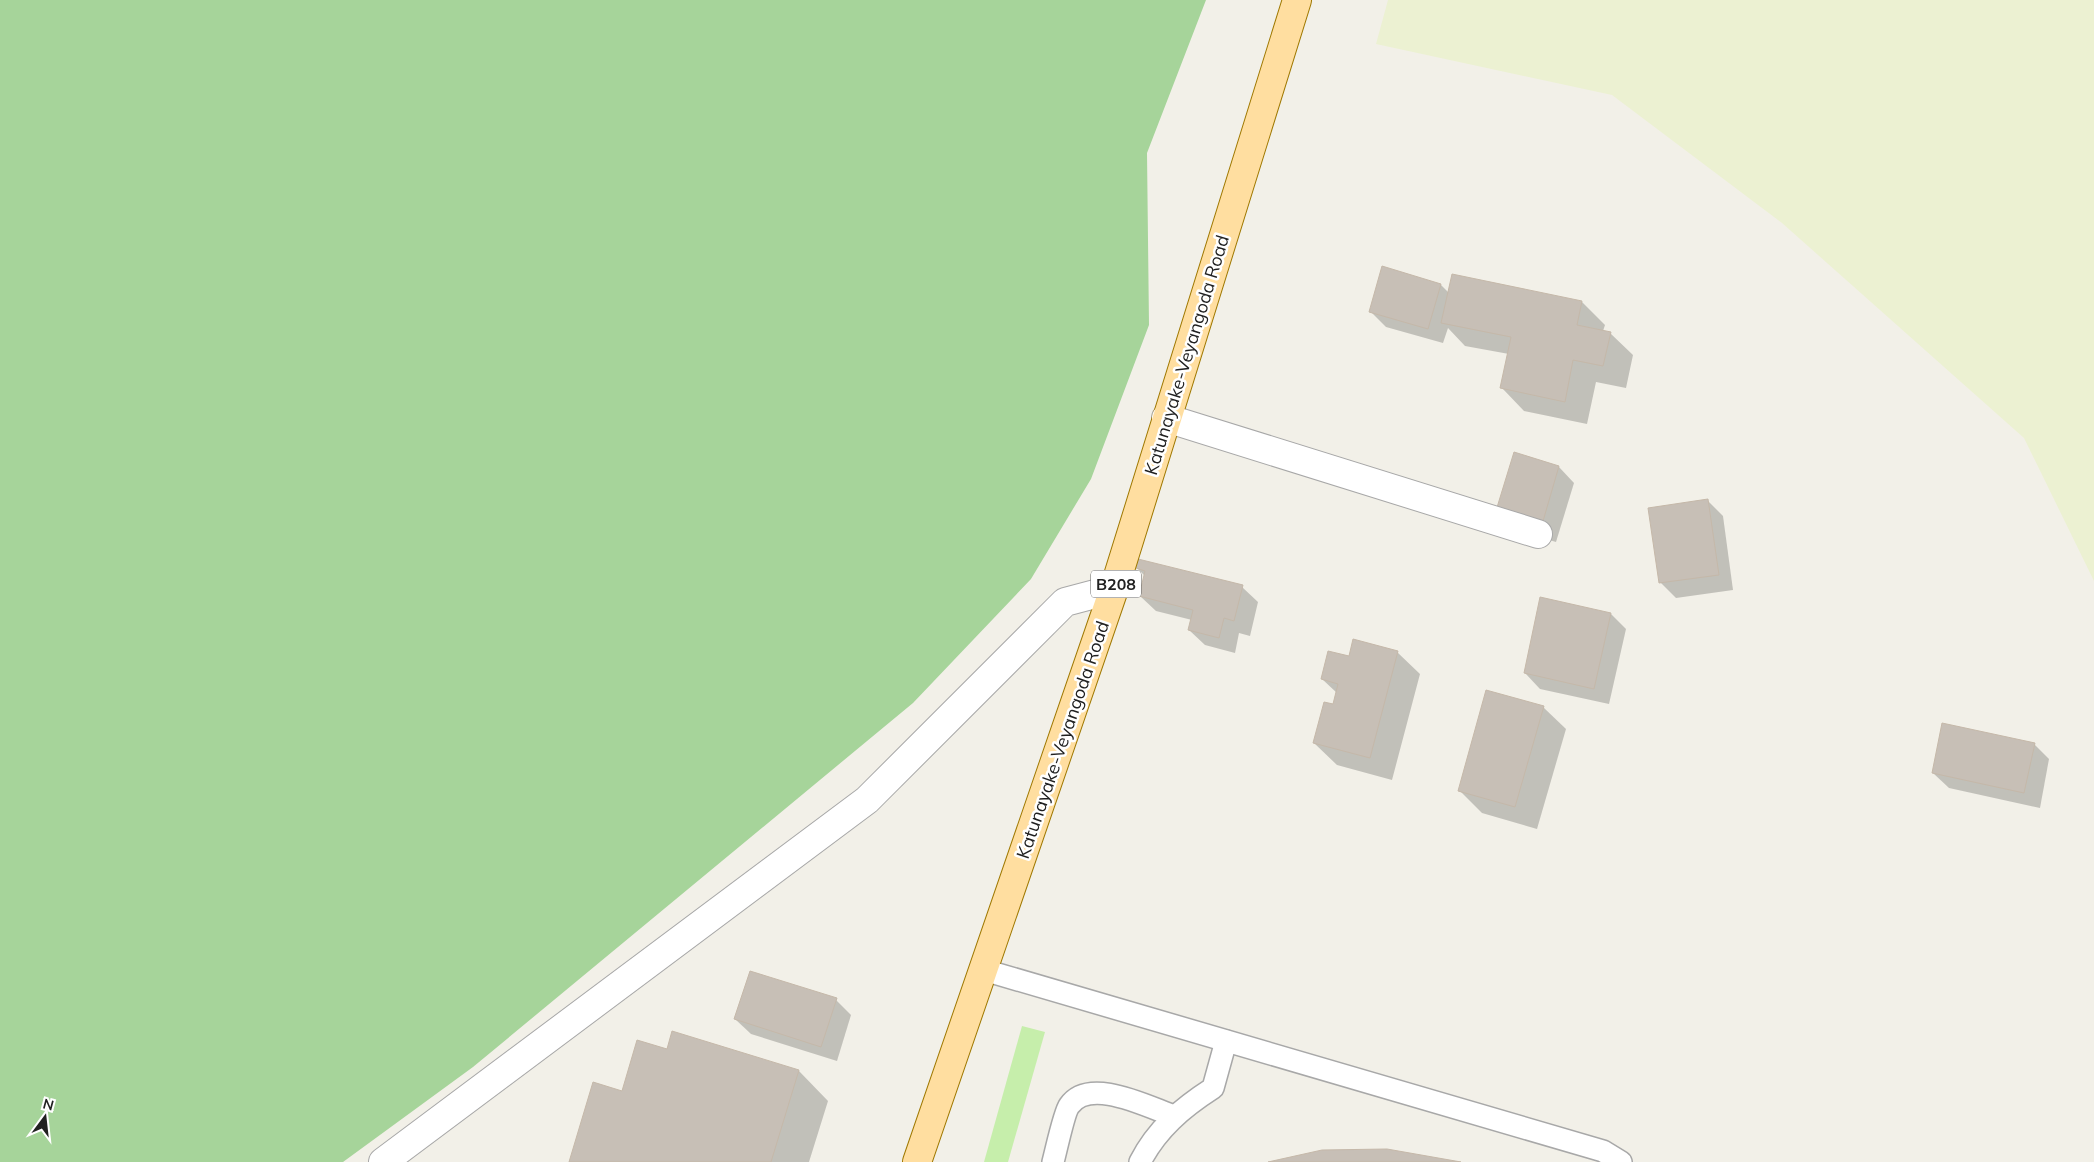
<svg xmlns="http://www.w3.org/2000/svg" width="2094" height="1162" viewBox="0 0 2094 1162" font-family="Mulish,sans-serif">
	<rect width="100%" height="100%" fill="#f2f0e8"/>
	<polygon fill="#ecf1d2" points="1388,0 2094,0 2094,581 2024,438 1782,223 1612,95 1376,44"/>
	<polygon fill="#c6eeab" points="1022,1026 1045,1032 1008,1162 984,1162"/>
	<polygon fill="#a6d49a" points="0,0 1206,0 1147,153 1149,325 1091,479 1031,579 913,703 473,1067 343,1162 0,1162"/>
	<g fill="#0003">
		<polygon points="1383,267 1441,285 1449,293 1453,276 1582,302 1605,325 1603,331 1610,333 1633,355 1626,388 1596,382 1587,424 1524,411 1502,388 1509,354 1465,346 1448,328 1443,343 1386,327 1370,311"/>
		<polygon points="1559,467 1574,483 1556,542 1512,529"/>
		<polygon points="1707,500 1723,516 1733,590 1676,598 1660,582"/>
		<polygon points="1137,568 1242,587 1258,602 1250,636 1239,633 1235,653 1205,645 1189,630 1192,620 1156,611 1140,596 1145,576"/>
		<polygon points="1611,614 1626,629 1609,704 1540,689 1525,673"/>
		<polygon points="1397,652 1420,674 1392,780 1337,765 1314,743 1334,706 1337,693 1322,679"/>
		<polygon points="1543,707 1566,729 1537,829 1482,813 1459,790"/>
		<polygon points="2034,744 2049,759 2040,808 1949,788 1933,773"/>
		<polygon points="836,1000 851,1015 837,1061 751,1034 735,1019"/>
		<polygon points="673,1033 799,1071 828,1101 809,1162 570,1162 622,1092 667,1050"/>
	</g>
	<g fill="#c7bfb6" stroke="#c5b8a9">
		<polygon points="1382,266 1441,284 1428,329 1369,312"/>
		<polygon points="1452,274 1582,301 1577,325 1611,332 1603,366 1573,360 1565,402 1500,388 1511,337 1441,323"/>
		<polygon points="1514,452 1559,466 1541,528 1495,514"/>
		<polygon points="1708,499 1719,575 1659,583 1648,508"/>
		<polygon points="1138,559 1243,585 1234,621 1224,618 1219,638 1188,630 1193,610 1139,596 1145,571 1136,568"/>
		<polygon points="1540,597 1611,613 1594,689 1524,673"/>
		<polygon points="1353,639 1398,651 1370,758 1313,743 1324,702 1333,704 1338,684 1321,679 1328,651 1349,656"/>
		<polygon points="1486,690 1544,706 1515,807 1458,791"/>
		<polygon points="1942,723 2035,743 2024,793 1932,773"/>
		<polygon points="750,971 837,998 821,1047 734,1019"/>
		<polygon points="672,1031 799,1070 771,1162 569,1162 593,1082 622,1091 637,1040 667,1049"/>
		<polygon points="1387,1149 1461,1162 1268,1162 1322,1150"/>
	</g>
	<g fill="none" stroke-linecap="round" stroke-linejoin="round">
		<g stroke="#a8a8a8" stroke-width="24">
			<g id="service">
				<polyline points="984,970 1603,1151 1621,1162"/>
				<path d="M 1053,1162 C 1056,1151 1064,1113 1069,1106 C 1089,1076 1148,1107 1174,1116"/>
				<path d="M 1140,1162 C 1157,1129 1182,1108 1213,1088 L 1226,1041"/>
			</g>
		</g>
		<g stroke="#a8a8a8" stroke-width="30">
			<g id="minor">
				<polyline points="1166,418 1538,534"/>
				<polyline points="383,1162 867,800 1065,602 1114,589"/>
			</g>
		</g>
		<g stroke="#9f7800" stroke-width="30">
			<polyline id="primary" points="917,1162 1114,589 1297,0"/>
		</g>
		<use href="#service" stroke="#fff" stroke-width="21"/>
		<use href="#minor" stroke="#fff" stroke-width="28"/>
		<use href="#primary" stroke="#ffdea0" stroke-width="28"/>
	</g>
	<g text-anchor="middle" stroke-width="5" stroke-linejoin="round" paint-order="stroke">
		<rect fill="#fff" stroke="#646464" stroke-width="1" x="1091" y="570.5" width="50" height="27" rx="4"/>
		<g font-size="16" font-weight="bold" fill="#212121">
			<text x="1116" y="590">B208</text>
		</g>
		<g font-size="18" fill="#212121" stroke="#fff">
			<text transform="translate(1187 355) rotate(-73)" y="6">Katunayake-Veyangoda Road</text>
			<text transform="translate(1063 740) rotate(-71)" y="6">Katunayake-Veyangoda Road</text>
		</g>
	</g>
	<g transform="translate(45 1117) rotate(15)" stroke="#ffffff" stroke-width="4" paint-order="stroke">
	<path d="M0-4L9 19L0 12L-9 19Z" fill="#212121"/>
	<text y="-8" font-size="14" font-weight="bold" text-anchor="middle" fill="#212121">N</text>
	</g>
</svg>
